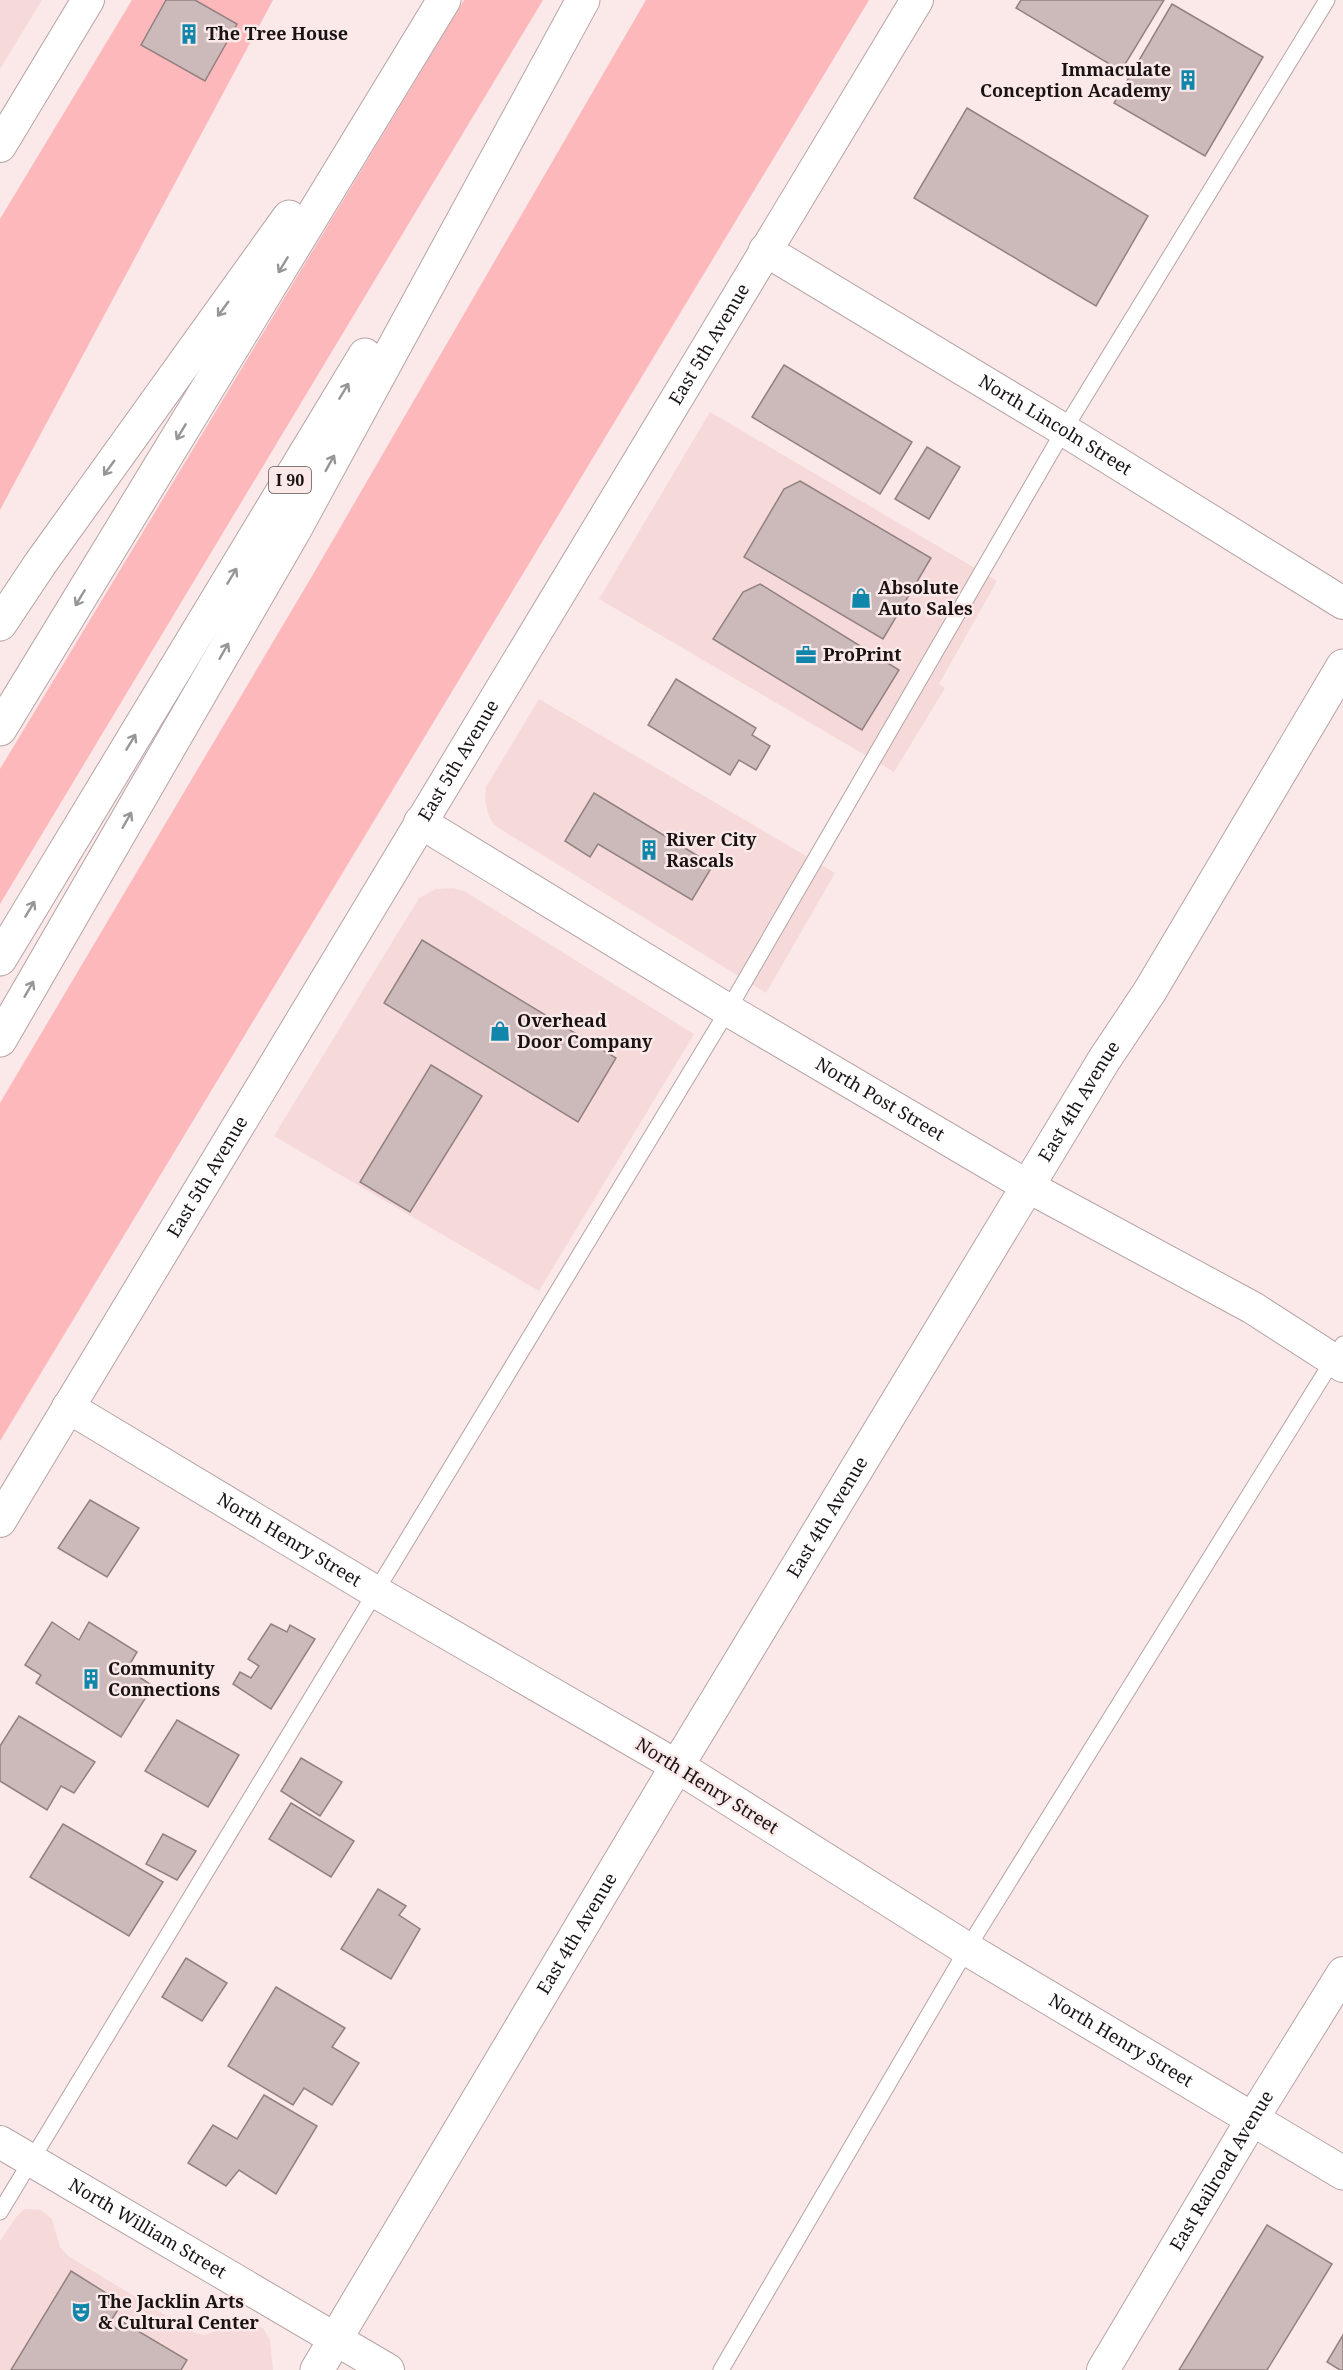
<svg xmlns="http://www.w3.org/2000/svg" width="1343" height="2370" viewBox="0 0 1343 2370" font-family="'Noto Serif',serif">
	<rect width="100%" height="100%" fill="#fbe8e8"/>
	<g fill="#f6dada">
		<polygon points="0,0 42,0 0,69"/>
		<polygon points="710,412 997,581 939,684 945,688 894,772 599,599"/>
		<polygon points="539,699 835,873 766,993 494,825 488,814 485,799 486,787"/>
		<polygon points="453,888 466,892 694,1034 539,1291 274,1136 419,898 436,889"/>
		<polygon points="24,2209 41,2210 52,2219 60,2247 68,2256 195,2333 205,2335 244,2321 263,2328 270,2340 273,2370 0,2370 0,2241 17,2216"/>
	</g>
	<g fill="#fcb8bb">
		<polygon points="132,0 273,0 0,510 0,219"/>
		<polygon points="464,0 543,0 0,904 0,769"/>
		<polygon points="646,0 869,0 0,1441 0,1103 315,571"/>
	</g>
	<g fill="#ccbaba" stroke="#938182" stroke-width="1.5">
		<polygon points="166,0 195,0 237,24 205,81 141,45"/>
		<polygon points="1021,0 1164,0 1121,71 1016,8"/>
		<polygon points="1172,4 1263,57 1205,156 1114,103"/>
		<polygon points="967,108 1148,216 1096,306 914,198"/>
		<polygon points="784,365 912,442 880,494 752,417"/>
		<polygon points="927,447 960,467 929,519 895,499"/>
		<polygon points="800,481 931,558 883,639 744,557 784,489"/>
		<polygon points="760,584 899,670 862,730 713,639 743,592"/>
		<polygon points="676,679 756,728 752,735 770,746 756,770 739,760 730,775 648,725"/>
		<polygon points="594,793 713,865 692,900 598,844 590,857 565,841"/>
		<polygon points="422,940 616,1058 578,1122 384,1003"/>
		<polygon points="431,1065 482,1096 410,1212 360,1182"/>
		<polygon points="90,1500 139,1528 107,1577 58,1548"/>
		<polygon points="52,1622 79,1640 89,1622 137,1652 127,1669 153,1686 121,1737 36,1683 41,1675 25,1665"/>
		<polygon points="271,1624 287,1632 290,1625 315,1639 271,1709 233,1684 240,1672 251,1678 259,1666 248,1659"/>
		<polygon points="19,1716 95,1762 74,1793 61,1786 47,1810 0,1781 0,1746"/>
		<polygon points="177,1720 239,1755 208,1807 145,1771"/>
		<polygon points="301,1758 342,1782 320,1816 281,1791"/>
		<polygon points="291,1803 354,1841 331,1877 269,1839"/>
		<polygon points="63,1824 163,1882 129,1936 30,1877"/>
		<polygon points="163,1834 196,1851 177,1880 146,1864"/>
		<polygon points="378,1889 406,1906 399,1915 420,1929 391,1979 341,1949"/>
		<polygon points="186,1958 227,1983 202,2021 162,1997"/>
		<polygon points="276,1987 345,2028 332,2047 359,2063 332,2105 304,2088 293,2105 228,2066"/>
		<polygon points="264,2095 317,2126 276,2194 239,2170 226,2186 188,2163 213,2125 237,2139"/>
		<polygon points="1267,2225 1332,2264 1267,2370 1179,2370"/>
		<polygon points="71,2271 122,2303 109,2324 119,2330 123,2322 187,2360 181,2370 11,2370"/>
		<polygon points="1343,2335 1343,2370 1340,2370 1327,2362"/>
	</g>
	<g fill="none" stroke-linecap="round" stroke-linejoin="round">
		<g stroke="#b6a4a5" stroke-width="17">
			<g id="lane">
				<polyline points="0,2212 728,1010 1064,430 1327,0"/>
				<polyline points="721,2370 967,1949 1343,1344"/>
			</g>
		</g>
		<g stroke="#b6a4a5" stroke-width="34">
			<g id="street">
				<polyline points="0,146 88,0"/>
				<path id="s1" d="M 765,250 L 1064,430 L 1343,603"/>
				<path id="s2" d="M 420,822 L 728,1010 L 1029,1187 L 1253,1308 L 1343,1366"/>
				<path id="s3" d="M 68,1407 L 376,1592 L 677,1766"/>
				<path id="s4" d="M 0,1521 L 917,0"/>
				<path id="s5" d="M 0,2142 L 388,2370"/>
				<path id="s6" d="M 1103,2370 L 1253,2118 L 1343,1973"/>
			</g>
		</g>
		<g stroke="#b6a4a5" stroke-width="35">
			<g id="secondary">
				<path id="s7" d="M 677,1766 L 967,1949 L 1343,2173"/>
				<path id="s8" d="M 317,2370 L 677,1766 L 1104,1060 L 1150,991 L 1343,666"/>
			</g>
		</g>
		<g stroke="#b6a4a5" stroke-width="35">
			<g id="highway">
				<polyline points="0,624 40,564 289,217"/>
				<polyline points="0,729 444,0"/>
				<polyline points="0,959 365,355"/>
				<polyline points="0,1040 294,531 583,0"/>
			</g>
		</g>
		<use href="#lane" stroke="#fff" stroke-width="15"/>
		<use href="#street" stroke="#fff" stroke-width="32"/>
		<use href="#secondary" stroke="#fff" stroke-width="33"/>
		<use href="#highway" stroke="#fff" stroke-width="33"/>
	</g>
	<defs><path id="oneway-shaft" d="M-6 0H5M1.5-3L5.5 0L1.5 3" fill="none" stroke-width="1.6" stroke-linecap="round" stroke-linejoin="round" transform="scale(1.5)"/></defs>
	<g stroke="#989595">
		<use href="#oneway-shaft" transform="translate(283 265) rotate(121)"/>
		<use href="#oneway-shaft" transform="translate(223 309) rotate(126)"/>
		<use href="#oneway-shaft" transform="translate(344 391) rotate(-59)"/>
		<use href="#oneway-shaft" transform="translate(181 432) rotate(121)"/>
		<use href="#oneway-shaft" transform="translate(330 463) rotate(-61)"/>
		<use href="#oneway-shaft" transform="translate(109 468) rotate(126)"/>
		<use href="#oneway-shaft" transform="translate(232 576) rotate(-59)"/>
		<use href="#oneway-shaft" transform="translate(80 598) rotate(121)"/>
		<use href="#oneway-shaft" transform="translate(224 651) rotate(-60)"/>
		<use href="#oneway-shaft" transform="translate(131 742) rotate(-59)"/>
		<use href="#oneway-shaft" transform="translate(127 820) rotate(-60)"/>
		<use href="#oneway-shaft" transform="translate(30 909) rotate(-59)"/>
		<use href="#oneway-shaft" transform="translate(29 989) rotate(-60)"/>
	</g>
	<defs>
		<g id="building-bare" transform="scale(1.62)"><path d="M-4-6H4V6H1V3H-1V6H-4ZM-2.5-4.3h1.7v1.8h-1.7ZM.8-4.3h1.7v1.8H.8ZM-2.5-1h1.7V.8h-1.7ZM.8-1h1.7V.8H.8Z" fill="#1086ab" stroke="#fbe8e8" stroke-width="2.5" paint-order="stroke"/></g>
		<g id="shop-bare" transform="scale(1.62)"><path d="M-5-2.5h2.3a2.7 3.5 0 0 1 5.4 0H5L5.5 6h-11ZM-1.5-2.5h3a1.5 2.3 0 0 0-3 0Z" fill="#1086ab" stroke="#fbe8e8" stroke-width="2.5" paint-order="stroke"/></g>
		<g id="office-bare" transform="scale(1.62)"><path d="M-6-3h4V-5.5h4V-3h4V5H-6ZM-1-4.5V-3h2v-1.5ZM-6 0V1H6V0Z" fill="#1086ab" stroke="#fbe8e8" stroke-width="2.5" paint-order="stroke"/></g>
		<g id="theatre-bare" transform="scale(1.62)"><path d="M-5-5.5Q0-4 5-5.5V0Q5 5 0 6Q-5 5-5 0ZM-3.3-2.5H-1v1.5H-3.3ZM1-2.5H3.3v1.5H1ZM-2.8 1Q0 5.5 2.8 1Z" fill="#1086ab" stroke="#fbe8e8" stroke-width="2.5" paint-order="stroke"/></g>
	</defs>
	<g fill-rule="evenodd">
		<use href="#building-bare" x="189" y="34"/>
		<use href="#building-bare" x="1188" y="80"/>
		<use href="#shop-bare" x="861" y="598"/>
		<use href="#office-bare" x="806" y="655"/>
		<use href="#building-bare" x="649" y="850"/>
		<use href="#shop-bare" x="500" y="1031"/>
		<use href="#building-bare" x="91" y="1679"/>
		<use href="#theatre-bare" x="81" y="2312"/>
	</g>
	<g text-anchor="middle" stroke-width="5" stroke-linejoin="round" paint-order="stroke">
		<rect fill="#fbe8e8" stroke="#5d5353" stroke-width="1.5" x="269" y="467" width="42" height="26" rx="4.5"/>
		<g font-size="16" font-weight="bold" fill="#191313">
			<text x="290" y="486">I 90</text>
		</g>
		<g font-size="18" font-weight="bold" fill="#191313" stroke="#fbe8e8" text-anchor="start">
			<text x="206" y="40">The Tree House</text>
			<text x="1171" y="76" text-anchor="end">Immaculate<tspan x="1171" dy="21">Conception Academy</tspan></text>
			<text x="878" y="594">Absolute<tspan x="878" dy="21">Auto Sales</tspan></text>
			<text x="823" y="661">ProPrint</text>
			<text x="666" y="846">River City<tspan x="666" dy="21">Rascals</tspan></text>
			<text x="517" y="1027">Overhead<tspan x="517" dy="21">Door Company</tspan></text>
			<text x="108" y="1675">Community<tspan x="108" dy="21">Connections</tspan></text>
			<text x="98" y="2308">The Jacklin Arts<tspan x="98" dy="21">&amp; Cultural Center</tspan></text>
		</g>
		<g font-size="18" fill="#191313" stroke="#fbe8e8">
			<text dy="6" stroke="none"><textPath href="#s4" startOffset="1374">East 5th Avenue</textPath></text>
			<text dy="6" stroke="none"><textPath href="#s1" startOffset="339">North Lincoln Street</textPath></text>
			<text dy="6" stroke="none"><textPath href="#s4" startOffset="888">East 5th Avenue</textPath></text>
			<text dy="6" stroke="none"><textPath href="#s2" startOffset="537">North Post Street</textPath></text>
			<text dy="6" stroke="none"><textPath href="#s8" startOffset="1480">East 4th Avenue</textPath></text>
			<text dy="6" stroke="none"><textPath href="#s4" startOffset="402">East 5th Avenue</textPath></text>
			<text dy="6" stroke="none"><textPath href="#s8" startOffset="994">East 4th Avenue</textPath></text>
			<text dy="6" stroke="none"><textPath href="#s3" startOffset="258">North Henry Street</textPath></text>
			<text transform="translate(707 1786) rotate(32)" y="6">North Henry Street</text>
			<text dy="6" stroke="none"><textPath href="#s8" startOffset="508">East 4th Avenue</textPath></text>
			<text dy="6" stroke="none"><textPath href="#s7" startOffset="522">North Henry Street</textPath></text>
			<text dy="6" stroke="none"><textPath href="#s6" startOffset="232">East Railroad Avenue</textPath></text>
			<text dy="6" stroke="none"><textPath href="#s5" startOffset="171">North William Street</textPath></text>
		</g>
	</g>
</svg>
